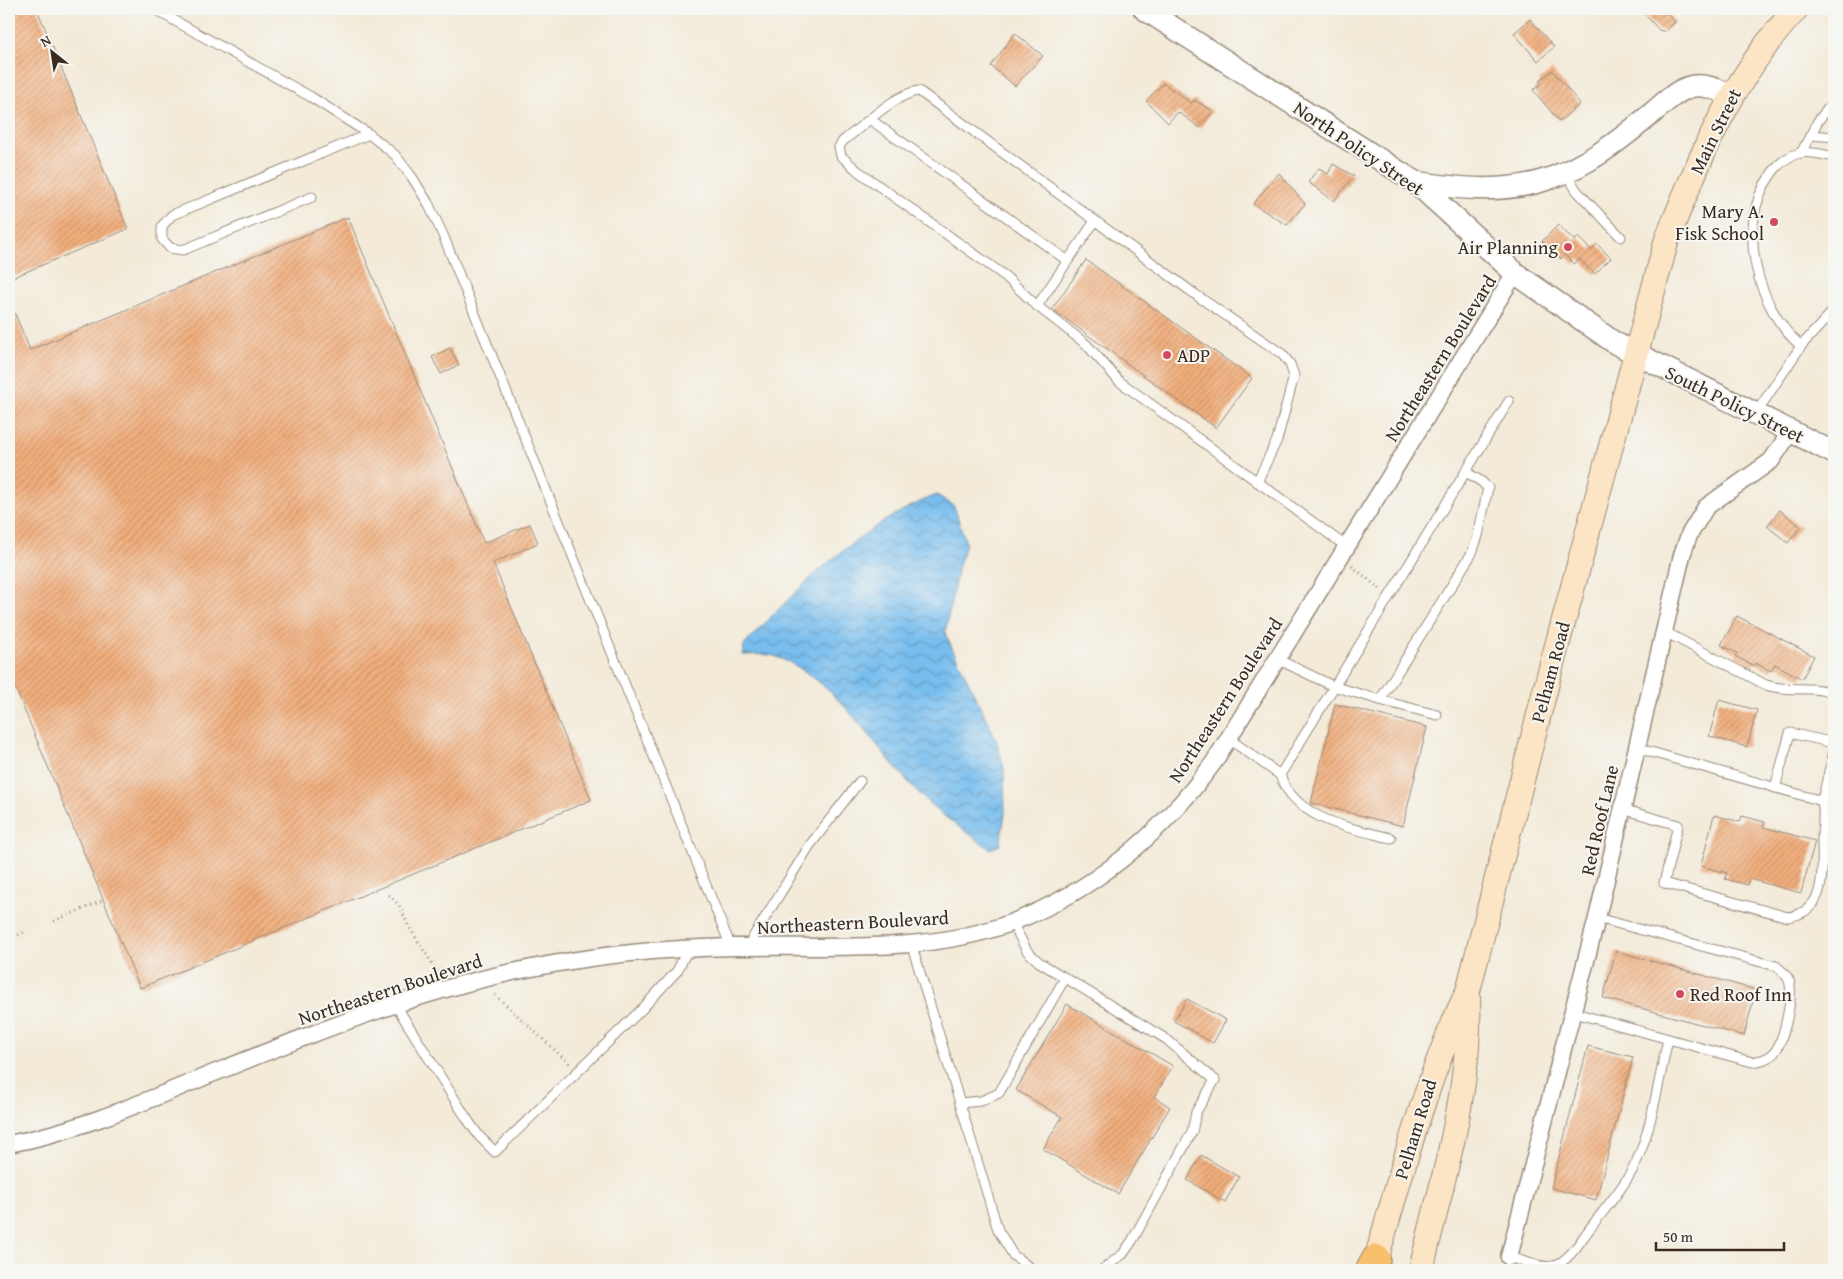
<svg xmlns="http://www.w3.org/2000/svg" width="1843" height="1279" viewBox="0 0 1843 1279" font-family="'Gentium Book Plus',serif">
	<defs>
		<pattern id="water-waves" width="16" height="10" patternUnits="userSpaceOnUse" patternTransform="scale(1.25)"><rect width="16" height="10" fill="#77bdee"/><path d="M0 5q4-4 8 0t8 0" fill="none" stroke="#639ac0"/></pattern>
		<pattern id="building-hatch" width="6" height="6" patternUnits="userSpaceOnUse" patternTransform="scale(1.25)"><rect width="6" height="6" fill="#f2af7d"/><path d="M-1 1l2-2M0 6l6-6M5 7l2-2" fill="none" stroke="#c58f66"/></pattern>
	</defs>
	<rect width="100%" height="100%" fill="#f6f6f2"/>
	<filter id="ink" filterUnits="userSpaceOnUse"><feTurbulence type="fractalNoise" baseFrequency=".02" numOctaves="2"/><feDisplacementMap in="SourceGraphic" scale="10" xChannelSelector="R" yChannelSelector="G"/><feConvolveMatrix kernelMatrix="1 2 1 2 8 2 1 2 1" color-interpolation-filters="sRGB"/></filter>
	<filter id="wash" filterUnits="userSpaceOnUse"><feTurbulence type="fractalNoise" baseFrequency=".0096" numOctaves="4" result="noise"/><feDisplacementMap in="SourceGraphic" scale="20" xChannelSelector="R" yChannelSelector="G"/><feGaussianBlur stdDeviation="1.12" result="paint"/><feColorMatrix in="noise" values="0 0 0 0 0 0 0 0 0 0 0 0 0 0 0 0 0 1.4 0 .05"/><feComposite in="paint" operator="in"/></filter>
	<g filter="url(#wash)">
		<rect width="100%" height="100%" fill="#f3ead8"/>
		<path fill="url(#water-waves)" stroke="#597486" d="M 937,495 L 954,506 L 966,543 L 957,572 L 945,633 L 996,739 L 1004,768 L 1005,814 L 1000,845 L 990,849 C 970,834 947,820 929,803 C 880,759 840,680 777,657 C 767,653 753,655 743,655 L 744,645 C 797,589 864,521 937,495 Z"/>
		<g id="blocks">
			<g fill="url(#building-hatch)">
				<polygon points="9,9 37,9 128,229 9,279"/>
				<polygon points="1640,9 1664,9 1675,22 1664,32 1662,30 1660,31"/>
				<polygon points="1530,19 1554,47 1538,61 1514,33"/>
				<polygon points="1015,33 1043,56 1015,86 991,66"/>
				<polygon points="1552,70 1580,104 1561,120 1558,120 1533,90 1541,84 1539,81"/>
				<polygon points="1163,83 1191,103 1194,100 1213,111 1200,128 1178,112 1168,123 1146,101"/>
				<polygon points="1333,164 1354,176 1334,201 1308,182 1319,168 1328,174"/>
				<polygon points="1279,173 1305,204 1287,225 1253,204"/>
				<polygon points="348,217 484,543 530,524 538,543 493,563 591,800 140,988 9,673 9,299 30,350"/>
				<polygon points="1558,225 1575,241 1578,237 1591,250 1597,244 1611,258 1595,274 1579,259 1574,264 1565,255 1561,259 1542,241"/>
				<polygon points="1086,260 1252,378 1216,428 1052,309"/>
				<polygon points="450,348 459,365 441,374 432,357"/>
				<polygon points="1780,510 1801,527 1788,543 1767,526"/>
				<polygon points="1737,616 1814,656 1802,679 1775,664 1771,671 1755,663 1754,666 1735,656 1737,653 1721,645"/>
				<polygon points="1719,700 1757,710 1747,747 1709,736"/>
				<polygon points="1335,704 1427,727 1403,826 1311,803"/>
				<polygon points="1714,815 1740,822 1742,816 1765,822 1763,827 1815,841 1801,893 1749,879 1748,885 1725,879 1727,873 1701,866"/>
				<polygon points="1616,951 1756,990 1744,1036 1603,998"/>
				<polygon points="1187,999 1226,1020 1213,1043 1174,1021"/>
				<polygon points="1067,1004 1173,1066 1154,1097 1170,1107 1118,1194 1043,1149 1062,1117 1016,1090"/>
				<polygon points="1588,1046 1633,1057 1596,1200 1551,1188"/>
				<polygon points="1201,1155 1239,1177 1225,1202 1187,1180"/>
			</g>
		</g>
	</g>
	<g filter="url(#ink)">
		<use href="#blocks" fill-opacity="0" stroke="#978a7b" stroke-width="1"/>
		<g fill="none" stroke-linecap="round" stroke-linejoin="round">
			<g stroke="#978a7b" stroke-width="11">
				<g id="service">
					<polyline points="154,9 311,97 369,134 395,155 412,177 428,203 443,235 731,947"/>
					<polyline points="871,120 1068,261"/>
					<polyline points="1812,135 1834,137"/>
					<polyline points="1801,153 1818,121 1834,101"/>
					<polyline points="1566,173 1577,191 1621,237"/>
					<polyline points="312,197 183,250 170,248 162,239 162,226 172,215 369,134"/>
					<polyline points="1037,306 1095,221"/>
					<path d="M 1801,346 C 1757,309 1735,225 1770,176 C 1777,165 1787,156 1800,153 C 1811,151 1824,155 1834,157"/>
					<polyline points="1756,413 1801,346 1834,310"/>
					<path d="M 1257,482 L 1277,440 L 1294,376 L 1290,364 L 1282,354 L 1196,295 L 919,91 C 896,93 863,126 843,141 L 839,147 L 841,156 L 858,171 L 1005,276 L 1037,306 L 1086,344 L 1119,381 L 1347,547"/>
					<path d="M 1665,632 L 1766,685 C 1789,693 1812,684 1834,694"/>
					<polyline points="1277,659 1333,686 1380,700 1472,553 1478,536 1488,488 1482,482 1466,472"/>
					<polyline points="1380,700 1437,715"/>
					<polyline points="1229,739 1280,775 1509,401"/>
					<polyline points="1637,748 1822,801 1834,751"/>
					<path d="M 1280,775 C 1296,820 1350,828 1391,838"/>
					<polyline points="1775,788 1790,733 1834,743"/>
					<path d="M 1622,809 L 1678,825 L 1664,883 L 1788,917 C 1828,911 1822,870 1822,839 C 1822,825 1825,815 1822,801"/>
					<polyline points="1012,922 1027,951 1039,962 1166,1039 1215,1080 1196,1112 1192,1132 1132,1241 1123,1254 1102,1270"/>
					<polyline points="911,943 960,1103"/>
					<polyline points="747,947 810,845 860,781"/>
					<polyline points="395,1004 467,1119 479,1136 495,1152 642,1009 677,971 688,949"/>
					<path d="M 1571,1012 L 1752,1062 C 1760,1061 1768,1059 1774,1053 C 1784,1041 1794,995 1789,980 C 1786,974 1781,970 1776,966 L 1597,918"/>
					<path d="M 1509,1257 C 1522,1260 1540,1269 1553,1266 C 1569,1261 1579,1243 1588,1231 C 1603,1211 1621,1191 1633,1169 C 1651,1134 1659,1079 1668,1039"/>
					<polyline points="1033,1270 1013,1255 998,1230 960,1103 981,1101 999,1093 1065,978"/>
				</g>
			</g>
			<g stroke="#978a7b" stroke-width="19">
				<g id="minor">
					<path d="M 9,1144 C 84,1130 154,1097 224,1069 C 323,1029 422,990 527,969 C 595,955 665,948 735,947 C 825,945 928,955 1013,922 C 1095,890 1162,833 1214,762 L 1515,273"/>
					<polyline points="1509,1257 1597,918 1682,555 1689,535 1706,507 1771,461 1791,431"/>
				</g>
			</g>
			<g stroke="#978a7b" stroke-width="24">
				<g id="tertiary">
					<polyline points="1144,9 1415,182 1515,273 1615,343 1834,453"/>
					<path d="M 1415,182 C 1460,189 1507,194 1551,178 C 1587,165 1615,144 1644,120 C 1657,110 1672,93 1687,88 C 1701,82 1718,90 1731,95"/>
				</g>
			</g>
			<g stroke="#978a7b" stroke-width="26">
				<g id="secondary">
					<path d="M 1373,1270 C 1401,1176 1425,1080 1468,991 L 1549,675 L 1667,239 C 1701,154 1733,77 1796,9"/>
					<path d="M 1421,1270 C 1442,1180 1472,1089 1468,996"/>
				</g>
			</g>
			<g stroke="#978a7b" stroke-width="30">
				<polyline id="motorway" points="1370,1270 1376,1259"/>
			</g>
			<g stroke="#978a7b" stroke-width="3" stroke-dasharray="1 4" stroke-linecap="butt">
				<polyline points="1352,566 1380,589"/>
				<polyline points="389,895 399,905 409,927 438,973"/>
				<polyline points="54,921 104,900"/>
				<polyline points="9,939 25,932"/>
				<polyline points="495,995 570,1064"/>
			</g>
			<use href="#service" stroke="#fff" stroke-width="9"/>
			<use href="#minor" stroke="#fff" stroke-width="16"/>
			<use href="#tertiary" stroke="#fff" stroke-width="21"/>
			<use href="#secondary" stroke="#fce5c4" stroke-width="24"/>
			<use href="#motorway" stroke="#f8bf6c" stroke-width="28"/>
		</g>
	</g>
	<g fill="#d1495b" stroke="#f6f6f2" stroke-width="2">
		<circle cx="1774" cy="222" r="5"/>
		<circle cx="1568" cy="247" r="5"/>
		<circle cx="1167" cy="355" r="5"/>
		<circle cx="1680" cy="994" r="5"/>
	</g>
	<g text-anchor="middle" stroke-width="4" stroke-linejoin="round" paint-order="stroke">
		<g font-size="19" fill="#3b2a1e" stroke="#f6f6f2">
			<text transform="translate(1715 131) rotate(-64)" y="7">Main Street</text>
			<text transform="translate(1359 148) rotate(34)" y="7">North Policy Street</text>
			<text transform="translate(1440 358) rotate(-58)" y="7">Northeastern Boulevard</text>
			<text transform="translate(1735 404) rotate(26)" y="7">South Policy Street</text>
			<text transform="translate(1550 672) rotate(-75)" y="7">Pelham Road</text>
			<text transform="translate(1225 700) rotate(-57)" y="7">Northeastern Boulevard</text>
			<text transform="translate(1599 820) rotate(-77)" y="7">Red Roof Lane</text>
			<text transform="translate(853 922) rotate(-3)" y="7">Northeastern Boulevard</text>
			<text transform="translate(390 989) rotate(-18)" y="7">Northeastern Boulevard</text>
			<text transform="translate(1415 1129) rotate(-73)" y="7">Pelham Road</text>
		</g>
		<g font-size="19" fill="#3b2a1e" stroke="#f6f6f2" text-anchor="end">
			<text x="1764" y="218">Mary A.<tspan x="1764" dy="22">Fisk School</tspan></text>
			<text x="1558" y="254">Air Planning</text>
			<text x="1177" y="362" text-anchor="start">ADP</text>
			<text x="1690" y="1001" text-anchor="start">Red Roof Inn</text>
		</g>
	</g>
	<rect width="1843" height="1279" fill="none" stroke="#f6f6f2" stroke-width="30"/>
	<g transform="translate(52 52) rotate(330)" stroke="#f6f6f2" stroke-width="4" paint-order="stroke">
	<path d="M0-4L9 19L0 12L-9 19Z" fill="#3b2a1e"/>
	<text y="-8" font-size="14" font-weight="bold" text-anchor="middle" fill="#3b2a1e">N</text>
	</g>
	<path d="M1656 1242v8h128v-8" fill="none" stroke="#3b2a1e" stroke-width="2.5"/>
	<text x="1663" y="1242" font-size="15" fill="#3b2a1e" stroke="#f6f6f2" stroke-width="4" paint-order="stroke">50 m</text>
</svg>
